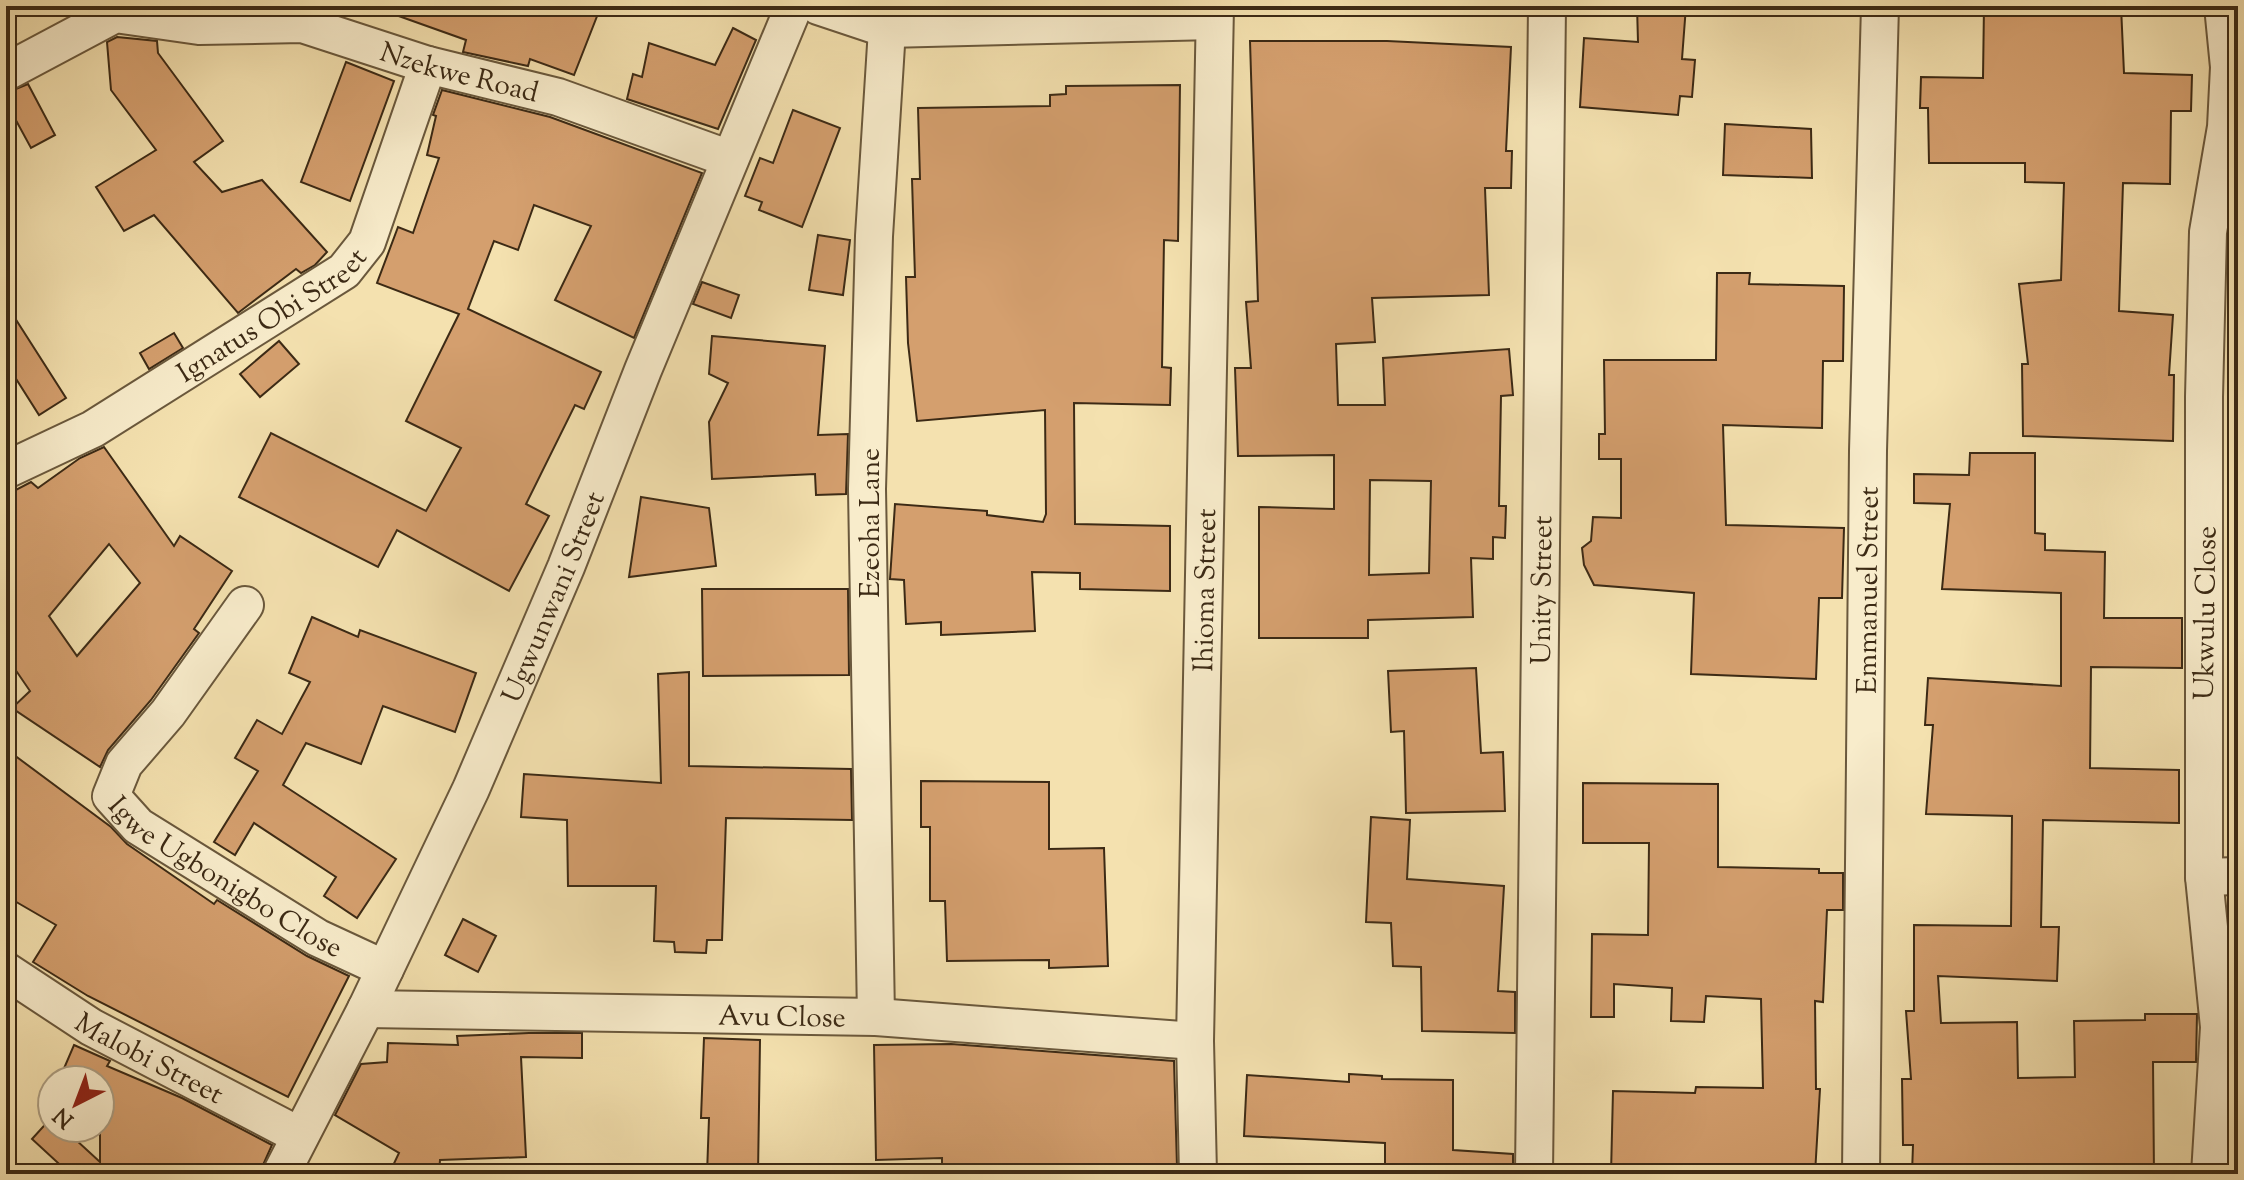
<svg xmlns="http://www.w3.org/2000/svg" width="2244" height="1180" viewBox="0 0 2244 1180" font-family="'Sorts Mill Goudy',serif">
	<rect width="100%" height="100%" fill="#f4e1af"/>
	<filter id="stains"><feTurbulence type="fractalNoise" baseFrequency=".0025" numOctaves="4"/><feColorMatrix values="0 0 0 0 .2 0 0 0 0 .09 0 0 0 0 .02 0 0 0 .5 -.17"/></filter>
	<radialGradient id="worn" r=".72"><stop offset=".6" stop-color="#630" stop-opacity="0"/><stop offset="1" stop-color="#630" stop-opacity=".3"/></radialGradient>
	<g fill="#d49f6e" stroke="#3c2a15" stroke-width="2" fill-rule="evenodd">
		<polygon points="379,6 601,6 574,75 530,59 528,66 463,52 466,40 379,9"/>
		<polygon points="1637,6 1686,6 1682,59 1695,60 1692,97 1680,96 1678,115 1580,107 1584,38 1638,42"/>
		<polygon points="1984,6 2121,6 2124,73 2192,75 2191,111 2171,111 2170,184 2123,183 2119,311 2173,315 2169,375 2174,375 2173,441 2023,436 2022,364 2028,364 2019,284 2061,280 2064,183 2025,182 2025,163 1929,163 1928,108 1920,108 1921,77 1983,78"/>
		<polygon points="733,28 756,40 718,129 627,99 633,74 642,77 649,43 715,65"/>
		<polygon points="117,37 157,41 158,53 223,141 194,162 222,192 262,180 327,252 315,265 301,273 296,269 238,313 154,215 124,231 96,187 156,150 111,90 107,42"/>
		<path d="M 1250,41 L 1387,41 L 1511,47 L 1506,151 L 1512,151 L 1511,188 L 1485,188 L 1489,295 L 1372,298 L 1375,342 L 1336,344 L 1338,405 L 1385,405 L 1383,358 L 1509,349 L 1513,395 L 1501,396 L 1499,506 L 1506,506 L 1505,538 L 1493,537 L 1493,559 L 1471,558 L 1473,617 L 1368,620 L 1368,638 L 1259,638 L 1259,507 L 1334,509 L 1334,455 L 1238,456 L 1235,368 L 1251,368 L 1246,302 L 1258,301 ZM 1370,480 L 1431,481 L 1429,573 L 1369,575 Z"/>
		<polygon points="346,62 394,81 350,201 301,182"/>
		<polygon points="28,84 55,135 31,148 6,102 6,93"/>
		<polygon points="1180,85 1178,241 1164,240 1162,367 1171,368 1170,405 1074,403 1075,524 1170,526 1170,591 1080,589 1080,573 1032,572 1035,631 941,635 941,622 906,624 904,580 890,579 895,504 987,511 987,515 1043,522 1046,514 1045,410 917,421 908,343 906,277 915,277 912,179 920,179 918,108 1050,106 1050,95 1066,94 1066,86"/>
		<polygon points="442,90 550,117 702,173 634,338 555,300 591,226 534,205 518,250 494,241 468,309 601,372 584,409 575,405 526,504 549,516 509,591 397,530 378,567 239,497 271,433 426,511 461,448 406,421 459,314 377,283 398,227 413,233 439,158 427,155 436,116 433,115"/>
		<polygon points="793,110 840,128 802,227 759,210 762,202 745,196 760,158 773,163"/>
		<polygon points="1725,124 1811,129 1812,178 1723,175"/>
		<polygon points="818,235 850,240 843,295 809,290"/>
		<polygon points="1717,273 1750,273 1749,284 1844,286 1843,361 1823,361 1822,428 1723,425 1726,525 1844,528 1842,598 1819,598 1816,679 1691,674 1694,593 1594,585 1584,565 1582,548 1591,541 1593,517 1621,518 1621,459 1599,459 1599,434 1605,434 1604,360 1716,360"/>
		<polygon points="702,282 739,295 731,318 693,304"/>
		<polygon points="6,304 66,398 39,415 6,363"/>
		<polygon points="174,333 183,348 149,369 140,353"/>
		<polygon points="712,336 825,346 818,435 848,434 846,494 816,495 815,474 712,479 709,422 728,383 709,374"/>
		<polygon points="279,341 299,364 260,397 240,374"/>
		<path d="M 104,447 L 174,546 L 180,536 L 232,571 L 194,629 L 199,633 L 151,700 L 108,750 L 100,767 L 12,708 L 30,691 L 6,656 L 6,495 L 31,482 L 38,488 L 80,458 ZM 109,544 L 140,583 L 77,656 L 49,616 Z"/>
		<polygon points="1970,453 2035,453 2035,533 2045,534 2045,550 2105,552 2104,618 2182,618 2182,668 2091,667 2090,768 2179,770 2179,823 2043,820 2041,927 2059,927 2057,981 1938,976 1941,1023 2017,1022 2018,1078 2075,1077 2074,1021 2145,1020 2145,1014 2197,1014 2196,1062 2153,1062 2154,1174 1912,1174 1913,1145 1903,1145 1902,1079 1911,1079 1906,1011 1914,1011 1914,925 2011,926 2012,816 1926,814 1933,725 1925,725 1928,678 2061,686 2061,593 1942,589 1950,504 1914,503 1914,474 1969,475"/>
		<polygon points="641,497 709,508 716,566 629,577"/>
		<polygon points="702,589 848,589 849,675 703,676"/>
		<polygon points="312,617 358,637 360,630 476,673 455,732 383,706 361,764 306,743 283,785 396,859 357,918 324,896 336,877 254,823 235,855 214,842 258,771 235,758 257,720 282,734 310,682 289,673"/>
		<polygon points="1476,668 1481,753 1503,752 1505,811 1406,813 1404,731 1391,732 1388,671"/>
		<polygon points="689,672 689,766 851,769 852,820 726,818 722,940 707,940 706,953 675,952 674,942 654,941 656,886 568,886 567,820 521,817 524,774 661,783 658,674"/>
		<polygon points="6,749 111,827 127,844 214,904 217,900 307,956 349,976 288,1097 88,996 33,962 56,925 6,896"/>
		<polygon points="921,781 1049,782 1049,849 1104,848 1108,966 1049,968 1049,960 947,961 945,901 930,901 930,827 921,827"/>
		<polygon points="1583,783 1718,784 1718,867 1819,869 1819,873 1843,873 1843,910 1827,910 1823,1002 1815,1001 1816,1089 1820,1089 1815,1174 1611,1174 1613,1091 1695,1093 1696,1087 1763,1088 1761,999 1706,996 1704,1022 1671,1021 1672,988 1614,984 1614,1017 1591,1017 1592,934 1648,935 1649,843 1583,843"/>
		<polygon points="1371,817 1410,820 1407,879 1504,886 1498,991 1515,992 1515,1033 1422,1031 1421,967 1393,966 1391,923 1366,922"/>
		<polygon points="463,919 496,936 478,972 445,955"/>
		<polygon points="529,1033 582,1033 582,1058 521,1057 526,1157 440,1160 439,1174 389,1174 399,1153 335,1115 361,1064 387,1062 388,1043 458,1045 457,1036"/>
		<polygon points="704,1038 760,1040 758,1174 707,1174 709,1118 701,1118"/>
		<polygon points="951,1044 1174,1061 1177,1167 1094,1168 1094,1174 942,1174 942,1158 876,1160 874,1045"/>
		<polygon points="74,1045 110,1061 107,1066 182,1098 272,1145 259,1174 70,1174 32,1139 51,1118 52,1128 63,1128 100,1162 100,1080 59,1080"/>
		<polygon points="1349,1074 1382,1076 1382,1079 1453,1080 1453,1150 1513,1154 1513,1174 1385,1174 1385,1143 1244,1136 1247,1075 1349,1082"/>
	</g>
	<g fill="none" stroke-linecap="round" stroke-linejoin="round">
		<g stroke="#6a583c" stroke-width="40">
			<g id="minor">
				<polyline points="818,6 887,29 1214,21"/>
				<path id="s1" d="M 6,72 L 115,14 L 199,26 L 302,24 L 428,65 L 558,97 L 730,159"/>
				<path id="s2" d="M 6,470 L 93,429 L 344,271 L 367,242 L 428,65"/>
				<path id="s3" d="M 245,605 L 168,713 L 124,764 L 111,796 L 138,826 L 318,938 L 385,969"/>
				<polyline points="2204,877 2238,876"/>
				<path id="s4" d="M 6,971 L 91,1027 L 300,1136"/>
				<path id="s5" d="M 366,1009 L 876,1017 L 1195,1041"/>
				<polyline points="876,1017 867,489 874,236 887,29"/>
				<path id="s6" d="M 281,1174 L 366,1009 L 471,789 L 566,567 L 643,370 L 794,6"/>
				<path id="s7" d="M 1198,1174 L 1195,1041 L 1215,6"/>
				<path id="s8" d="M 1534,1174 L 1547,6"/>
				<path id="s9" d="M 1861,1174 L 1868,451 L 1880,6"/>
				<polyline points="2210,1174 2219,1027 2204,877 2204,397 2208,232 2226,127 2229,67 2223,6"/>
			</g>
		</g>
		<use href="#minor" stroke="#f8eccb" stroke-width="36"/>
	</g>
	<g text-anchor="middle" stroke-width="7" stroke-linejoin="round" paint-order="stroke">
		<g font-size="28" fill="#3c2a15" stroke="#f8eccb">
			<text dy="10" stroke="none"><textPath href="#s1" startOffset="476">Nzekwe Road</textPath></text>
			<text dy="10" stroke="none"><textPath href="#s2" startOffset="308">Ignatus Obi Street</textPath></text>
			<text transform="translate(869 523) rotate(-90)" y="10">Ezeoha Lane</text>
			<text dy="10" stroke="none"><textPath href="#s7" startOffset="584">Ihioma Street</textPath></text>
			<text dy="10" stroke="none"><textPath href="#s8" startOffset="584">Unity Street</textPath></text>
			<text dy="10" stroke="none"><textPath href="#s9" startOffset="584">Emmanuel Street</textPath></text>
			<text dy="10" stroke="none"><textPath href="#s6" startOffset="638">Ugwunwani Street</textPath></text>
			<text transform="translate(2204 613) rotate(-89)" y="10">Ukwulu Close</text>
			<text dy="10" stroke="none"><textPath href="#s3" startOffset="376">Igwe Ugbonigbo Close</textPath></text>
			<text dy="10" stroke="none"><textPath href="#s5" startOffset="416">Avu Close</textPath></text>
			<text dy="10" stroke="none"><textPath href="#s4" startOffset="168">Malobi Street</textPath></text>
		</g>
	</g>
	<rect width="2244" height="1180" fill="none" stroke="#f4e1af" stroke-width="32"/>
	<rect x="8" y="8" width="2228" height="1164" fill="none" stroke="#3c2a15" stroke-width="4"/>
	<rect x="16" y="16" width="2212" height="1148" fill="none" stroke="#3c2a15" stroke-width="2"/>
	<g transform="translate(76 1104) rotate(222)"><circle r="38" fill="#f8eccb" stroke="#ad9e82" stroke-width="2"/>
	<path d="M0-6L14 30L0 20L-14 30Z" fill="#8f2418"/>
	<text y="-12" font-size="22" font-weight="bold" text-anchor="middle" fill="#3c2a15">N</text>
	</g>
	<rect width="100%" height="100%" filter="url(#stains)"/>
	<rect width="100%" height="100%" fill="url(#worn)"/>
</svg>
